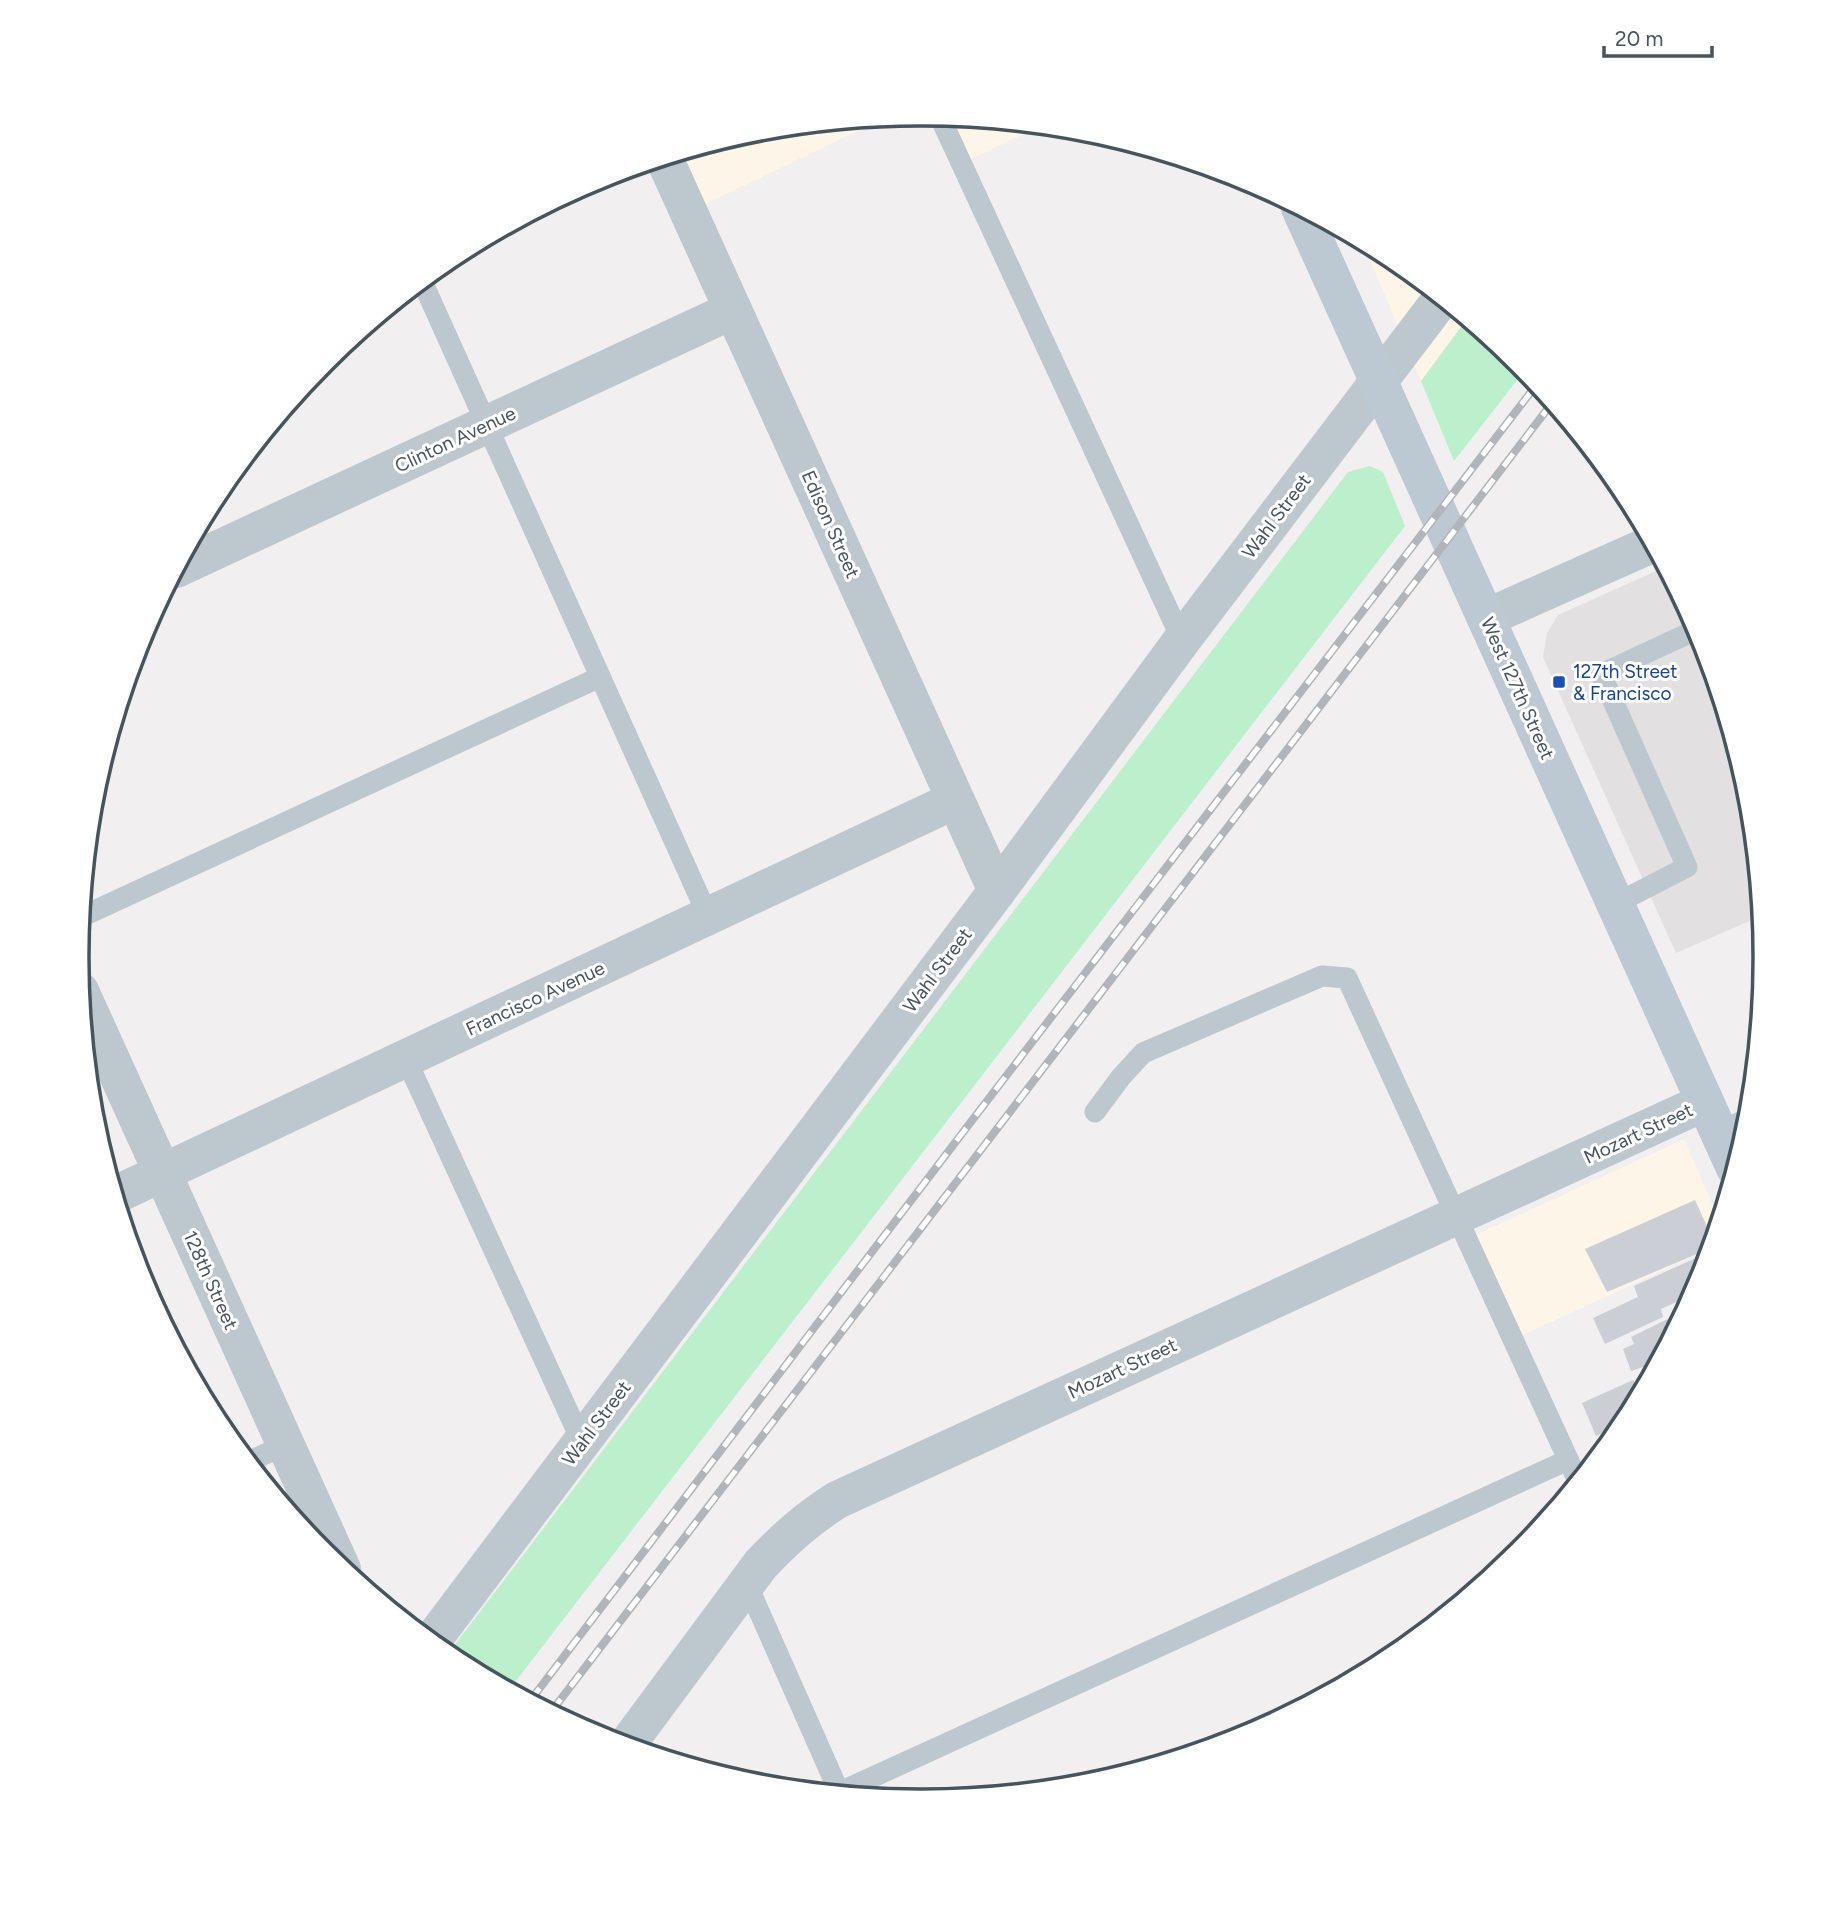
<svg xmlns="http://www.w3.org/2000/svg" width="1842" height="1915" viewBox="0 0 1842 1915" font-family="Figtree,sans-serif">
	<rect width="100%" height="100%" fill="#f1efef"/>
	<g fill="#fcf5e8">
		<polygon points="939,115 1042,125 962,164"/>
		<polygon points="887,117 689,212 664,158 757,130"/>
		<polygon points="1362,241 1390,256 1467,319 1421,381"/>
		<polygon points="1684,1139 1719,1219 1710,1248 1513,1340 1467,1239"/>
	</g>
	<polygon fill="#e2e0e1" points="1665,567 1701,635 1749,793 1761,916 1676,953 1543,657 1547,633 1558,615"/>
	<g fill="#bcf0cc">
		<polygon points="1467,319 1518,361 1525,370 1454,461 1421,381"/>
		<polygon points="1370,466 1383,472 1405,526 509,1690 452,1659 447,1655 1348,472"/>
	</g>
	<g fill="#cbced4">
		<polygon points="1695,1200 1713,1240 1711,1248 1607,1292 1585,1249"/>
		<polygon points="1709,1252 1701,1281 1694,1294 1661,1309 1663,1317 1605,1344 1593,1318 1638,1297 1634,1286"/>
		<polygon points="1684,1311 1651,1373 1646,1375 1643,1367 1631,1371 1623,1349 1634,1344 1631,1337"/>
		<polygon points="1633,1380 1640,1394 1624,1424 1596,1436 1582,1403"/>
		<polygon points="1615,1437 1597,1458 1590,1448"/>
	</g>
	<g fill="none" stroke-linecap="round" stroke-linejoin="round">
		<g stroke="#bcc8ce" stroke-width="21">
			<polyline points="939,115 1182,640"/>
			<polyline points="422,281 708,916"/>
			<polyline points="1615,904 1687,867 1601,674 1698,629"/>
			<polyline points="81,917 600,677"/>
			<polyline points="406,1059 582,1442"/>
			<polyline points="1095,1112 1121,1077 1143,1053 1322,976 1347,978 1578,1481"/>
			<polyline points="1718,1132 1749,1118"/>
			<polyline points="248,1462 285,1445"/>
			<polyline points="747,1584 840,1794"/>
			<polyline points="840,1792 1568,1460"/>
		</g>
		<g stroke="#bcc8ce" stroke-width="38">
			<polyline points="664,158 997,891"/>
			<polyline points="176,569 733,310"/>
			<polyline points="1486,618 1652,544"/>
			<polyline points="80,991 342,1569"/>
			<polyline points="115,1195 955,800"/>
			<polyline points="431,1642 997,891 1182,640 1442,298"/>
			<path d="M 626,1746 L 761,1564 C 786,1538 807,1519 837,1500 L 1705,1102"/>
		</g>
		<polyline stroke="#bcc9d3" stroke-width="38" points="1300,208 1735,1168"/>
		<g stroke="#b1b5b9" stroke-width="8">
			<g id="rail">
				<polyline points="530,1701 967,1127 1537,384"/>
				<polyline points="551,1712 1552,403"/>
			</g>
		</g>
		<use href="#rail" stroke="#fff" stroke-width="5" stroke-dasharray="16" stroke-linecap="butt"/>
	</g>
	<rect fill="#1a4fb4" stroke="#fff" stroke-width="2.5" x="1552" y="675" width="14" height="14" rx="3.5"/>
	<g text-anchor="middle" stroke-width="6" stroke-linejoin="round" paint-order="stroke">
		<g font-size="19" fill="#46545d" stroke="#fff">
			<text transform="translate(455 439) rotate(-25)" y="7">Clinton Avenue</text>
			<text transform="translate(1276 516) rotate(-53)" y="7">Wahl Street</text>
			<text transform="translate(831 524) rotate(66)" y="7">Edison Street</text>
			<text transform="translate(1518 688) rotate(66)" y="7">West 127th Street</text>
			<text transform="translate(937 970) rotate(-53)" y="7">Wahl Street</text>
			<text transform="translate(535 998) rotate(-25)" y="7">Francisco Avenue</text>
			<text transform="translate(1638 1133) rotate(-25)" y="7">Mozart Street</text>
			<text transform="translate(211 1280) rotate(66)" y="7">128th Street</text>
			<text transform="translate(1122 1368) rotate(-25)" y="7">Mozart Street</text>
			<text transform="translate(596 1423) rotate(-53)" y="7">Wahl Street</text>
		</g>
		<g font-size="19" fill="#164399" stroke="#fff" text-anchor="start">
			<text x="1573" y="678">127th Street<tspan x="1573" dy="22">&amp; Francisco</tspan></text>
		</g>
	</g>
	<path d="M0 0H1842V1915H0ZM920 126H922A831 831 0 0 1 1753 957V958A831 831 0 0 1 922 1789H920A831 831 0 0 1 89 958V957A831 831 0 0 1 920 126Z" fill="#fff" fill-rule="evenodd"/>
	<path fill="none" stroke="#46545d" stroke-width="3.5" d="M920 126H922A831 831 0 0 1 1753 957V958A831 831 0 0 1 922 1789H920A831 831 0 0 1 89 958V957A831 831 0 0 1 920 126Z"/>
	<path d="M1604 46v10h108v-10" fill="none" stroke="#46545d" stroke-width="3.5"/>
	<text x="1615" y="46" font-size="21" fill="#46545d" stroke="#ffffff" stroke-width="5" paint-order="stroke">20 m</text>
</svg>
